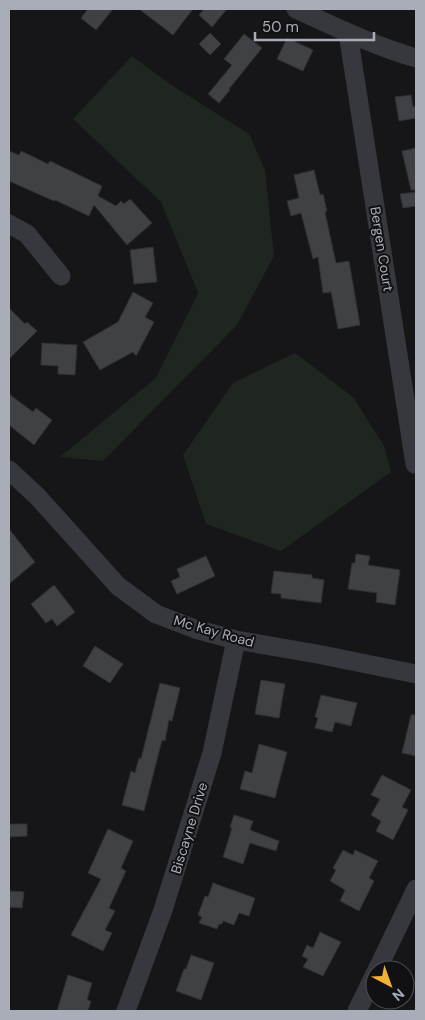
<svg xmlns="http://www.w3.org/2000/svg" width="425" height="1020" viewBox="0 0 425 1020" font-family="'DM Sans',sans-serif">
	<rect width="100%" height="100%" fill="#161618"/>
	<g fill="#1e261f">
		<polygon points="132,56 170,84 249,134 265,170 274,256 237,325 103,461 60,457 156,378 198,293 161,202 73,119"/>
		<polygon points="295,353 353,397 384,446 391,472 281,551 206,524 183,455 233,383"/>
	</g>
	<g fill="#404145" stroke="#303034">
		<polygon points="88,9 113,9 96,30 81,18"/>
		<polygon points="139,9 193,9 173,35"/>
		<polygon points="204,9 227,9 212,27 199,15"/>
		<polygon points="210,33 221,44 210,55 199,44"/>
		<polygon points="244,34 262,48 229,89 230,90 219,103 208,94 232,65 224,59"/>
		<polygon points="287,38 313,50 303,71 277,59"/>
		<polygon points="411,95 413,107 416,106 416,118 399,121 395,97"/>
		<polygon points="416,148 416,190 411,190 402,151"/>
		<polygon points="9,151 19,155 21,151 48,164 50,161 102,186 98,196 116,206 121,201 124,204 130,199 152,223 127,245 94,205 89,216 55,200 54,201 9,181"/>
		<polygon points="314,170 320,195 323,194 327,211 325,212 336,263 349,261 360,325 338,329 331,292 323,293 318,257 313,259 301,213 291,216 287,201 299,198 294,175"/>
		<polygon points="416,192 416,206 403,208 400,194"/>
		<polygon points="153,247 157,282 134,284 130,250"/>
		<polygon points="133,292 153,303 145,317 154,322 136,356 133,352 100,370 83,342 118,322"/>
		<polygon points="9,308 25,324 27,322 37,331 9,359"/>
		<polygon points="42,343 77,345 75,375 58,374 58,366 41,365"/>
		<polygon points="9,394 33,412 36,408 52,420 34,445 9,425"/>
		<polygon points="9,529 35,562 9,584"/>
		<polygon points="356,554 370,556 368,565 400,570 395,605 376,602 377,593 348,589 352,563 355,563"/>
		<polygon points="206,556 215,576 177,594 171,581 180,577 177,569"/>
		<polygon points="274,571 312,575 312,578 324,580 321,603 281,598 281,594 271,593"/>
		<polygon points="54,585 75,612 57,626 52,619 46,623 31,604"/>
		<polygon points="95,646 123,664 110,683 83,666"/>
		<polygon points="261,680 285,684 279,718 255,714"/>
		<polygon points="160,683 180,688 172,721 169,720 165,741 162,740 144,811 122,805 131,771 135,773 139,758 141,759"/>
		<polygon points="321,695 357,703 351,726 335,722 332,732 315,728 318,718 315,717"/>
		<polygon points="411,715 416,715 416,756 402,753"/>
		<polygon points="259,744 287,752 275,798 240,789 245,771 252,773"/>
		<polygon points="382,775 411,790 402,807 408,810 393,840 376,831 381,821 371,815 380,799 371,795"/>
		<polygon points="234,815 253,821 250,830 279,841 276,851 250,843 243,864 223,857 232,828 230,827"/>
		<polygon points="9,824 27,824 27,836 9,837"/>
		<polygon points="108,829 133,841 121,868 126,871 109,908 115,911 105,930 112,933 103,951 71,935 101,879 88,873"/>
		<polygon points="343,850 353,855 355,850 378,861 369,878 374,881 359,911 340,901 345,890 330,881 336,870 333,868"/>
		<polygon points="213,883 255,898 249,916 239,913 234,925 223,921 222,924 219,924 217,929 199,923 202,917 198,915 205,896 208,897"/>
		<polygon points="9,891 24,892 22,908 9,907"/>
		<polygon points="320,932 341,942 323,976 303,967 308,959 302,956 307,945 313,948"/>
		<polygon points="191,955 214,963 201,1000 176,991 184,969 186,969"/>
		<polygon points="68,975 92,983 87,1000 91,1001 88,1011 57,1011"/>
	</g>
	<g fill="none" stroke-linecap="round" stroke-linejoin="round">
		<g stroke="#37383d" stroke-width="19">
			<path d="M 296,9 C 335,27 375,46 416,58"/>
			<polyline points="348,33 415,464"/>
			<polyline points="9,224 27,234 61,276"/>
			<polyline points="9,470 37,496 118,586 156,614 195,629 236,640 317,654 416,674"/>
			<polyline points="377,970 416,889"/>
			<polyline points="126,1011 163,910 212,753 236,640"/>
			<polyline points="357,1011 375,974"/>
		</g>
	</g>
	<g text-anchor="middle" stroke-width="4" stroke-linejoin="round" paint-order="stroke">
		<g font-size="14" fill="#a8adb8" stroke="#111113">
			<text transform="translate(382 249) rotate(81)" y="5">Bergen Court</text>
			<text transform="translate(214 631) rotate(16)" y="5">Mc Kay Road</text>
			<text transform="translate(189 828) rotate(-73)" y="5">Biscayne Drive</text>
		</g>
	</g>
	<rect width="425" height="1020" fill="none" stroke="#a8adb8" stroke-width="20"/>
	<g transform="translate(390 985) rotate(139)"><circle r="24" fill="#111113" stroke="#4d4f55"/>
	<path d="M0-4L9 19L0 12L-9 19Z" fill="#f2b134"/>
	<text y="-8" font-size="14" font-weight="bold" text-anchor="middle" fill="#a8adb8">N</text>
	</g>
	<path d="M255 32v8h119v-8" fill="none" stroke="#a8adb8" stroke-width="2.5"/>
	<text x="262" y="32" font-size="15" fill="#a8adb8" stroke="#111113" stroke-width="4" paint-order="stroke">50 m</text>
</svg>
